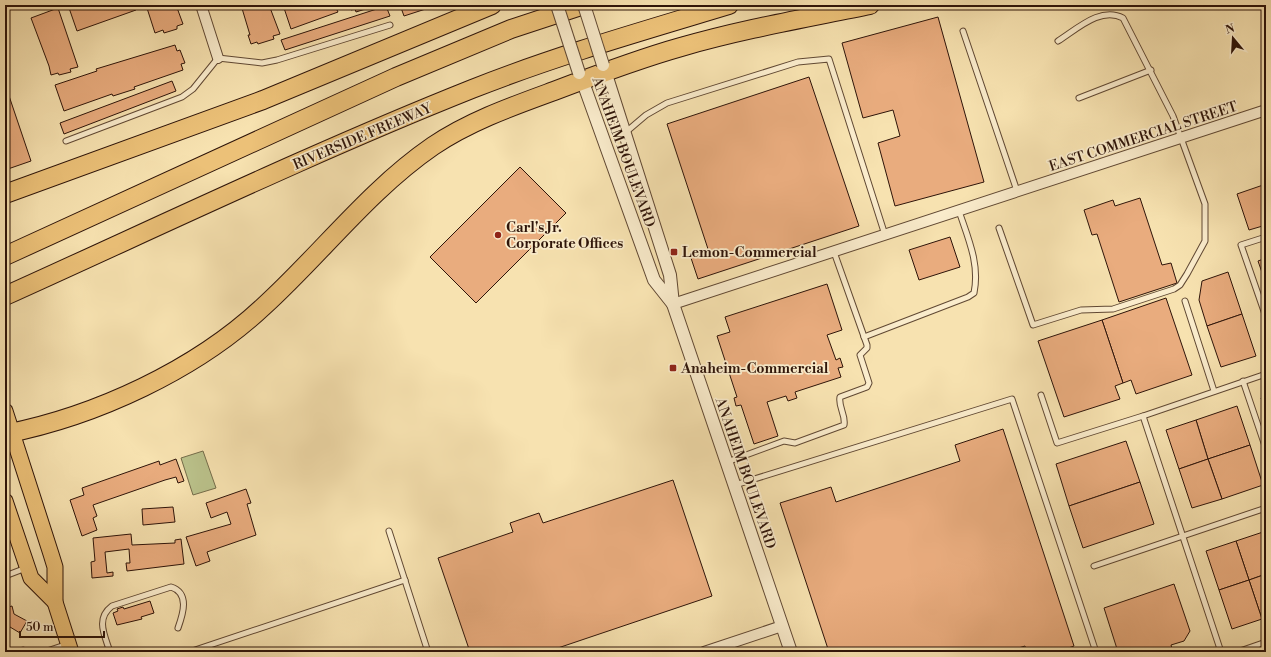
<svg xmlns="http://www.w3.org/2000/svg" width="1271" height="657" viewBox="0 0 1271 657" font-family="'Libre Bodoni',serif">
	<rect width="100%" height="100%" fill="#f7e2b0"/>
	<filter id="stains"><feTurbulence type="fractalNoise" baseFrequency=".005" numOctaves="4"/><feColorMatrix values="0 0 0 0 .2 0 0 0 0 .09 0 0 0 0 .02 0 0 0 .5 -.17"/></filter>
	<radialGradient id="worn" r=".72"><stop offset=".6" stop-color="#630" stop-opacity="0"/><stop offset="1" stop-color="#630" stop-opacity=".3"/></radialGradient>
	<polygon fill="#bbc38c" stroke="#746c4a" points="203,451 216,488 193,495 181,458"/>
	<g fill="#e9ac7e" stroke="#2e1409">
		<polygon points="68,5 134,5 136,10 77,31"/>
		<polygon points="146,5 176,5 183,24 177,26 177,29 164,33 163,30 155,33"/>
		<polygon points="241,5 269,5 280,34 273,36 274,39 258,44 257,42 251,44 248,35 250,35"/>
		<polygon points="283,5 340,5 335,6 338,12 291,29"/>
		<polygon points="349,5 372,5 372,7 356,12 355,9 351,10"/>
		<polygon points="400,5 438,5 404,16"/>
		<polygon points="386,6 390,16 285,50 281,40"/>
		<polygon points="58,8 78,67 70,69 71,72 59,75 58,73 51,75 49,66 31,18"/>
		<polygon points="938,17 984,182 895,206 878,143 900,136 893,110 863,118 842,43"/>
		<polygon points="175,45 177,51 180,50 185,63 181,64 183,70 134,87 135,89 113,96 112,94 64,111 55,85 97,71 96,69"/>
		<polygon points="809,77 859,226 698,279 690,255 708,249 667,124"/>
		<polygon points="172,81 176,91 64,134 60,123"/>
		<polygon points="5,84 31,161 5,170"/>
		<polygon points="520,167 566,213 476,303 430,257"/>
		<polygon points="1266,184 1266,225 1249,230 1237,194"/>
		<polygon points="1140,198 1162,265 1171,263 1177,283 1119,302 1097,234 1092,235 1084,210 1113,200 1115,206"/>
		<polygon points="950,237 960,267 919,280 909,250"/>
		<polygon points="1266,258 1266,284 1258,261"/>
		<polygon points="1228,272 1242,314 1207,326 1199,300 1202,281"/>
		<polygon points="827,284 842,330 827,335 836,360 840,358 843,367 838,368 841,377 795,392 797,398 788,401 786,396 767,402 778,436 754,444 741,405 736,406 734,398 737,397 717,336 730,332 725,317"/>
		<polygon points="1166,298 1192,375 1136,394 1131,380 1123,383 1102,320"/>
		<polygon points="1242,314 1256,356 1221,367 1207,326"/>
		<polygon points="1102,320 1123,383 1115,386 1120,399 1064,417 1038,341"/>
		<polygon points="1266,396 1266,412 1261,398"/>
		<polygon points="1237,406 1250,445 1208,459 1196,420"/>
		<polygon points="1196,420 1208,459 1179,469 1166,430"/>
		<polygon points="1003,429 1074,646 1057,652 1027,652 1025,646 1005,652 829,652 780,503 831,487 836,502 960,461 955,445"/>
		<polygon points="1126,441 1140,482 1069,506 1056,464"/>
		<polygon points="1250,445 1263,485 1222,499 1208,459"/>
		<polygon points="176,459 184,481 178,483 176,477 165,480 93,505 97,516 93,518 97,530 82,536 70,500 84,495 82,488 159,461 160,465"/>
		<polygon points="1208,459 1222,499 1192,508 1179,469"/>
		<polygon points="673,480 712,596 546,652 470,652 438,558 513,532 510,523 539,513 543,523"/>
		<polygon points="1140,482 1154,524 1083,548 1069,506"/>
		<polygon points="246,489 251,503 247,504 256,535 207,552 210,561 196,566 186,537 231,524 227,512 211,518 206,503"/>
		<polygon points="173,507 175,522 143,525 142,509"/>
		<polygon points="1266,531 1266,574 1249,580 1236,541"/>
		<polygon points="131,534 132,545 175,543 175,540 181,539 184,564 127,571 126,563 130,563 129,549 105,552 107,573 113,572 113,576 92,578 91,562 95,561 93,538"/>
		<polygon points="1236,541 1249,580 1219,590 1206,551"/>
		<polygon points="1266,574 1266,618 1262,619 1249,580"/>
		<polygon points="1249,580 1262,619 1232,629 1219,590"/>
		<polygon points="1174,584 1190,631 1184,641 1171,645 1173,652 1118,652 1104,608"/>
		<polygon points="150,601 154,613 141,617 142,619 117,625 113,613 118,611 117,609 123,607 124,609"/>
		<polygon points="12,606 14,614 27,621 20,633 5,624 5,608"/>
	</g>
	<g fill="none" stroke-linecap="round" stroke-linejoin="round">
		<g stroke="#604833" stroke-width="7">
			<g id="service">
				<polyline points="963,31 1017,191"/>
				<polyline points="1079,98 1151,70"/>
				<polyline points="626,132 646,115 667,103 798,62 829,59 885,235"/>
				<polyline points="66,141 182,97 193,89 218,58 262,63 277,60 390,25"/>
				<path d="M 999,228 L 1033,325 L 1081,310 L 1113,309 L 1174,289 L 1180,285 L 1187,274 L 1205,241 L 1205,204 L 1173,116 L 1123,18 C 1101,6 1077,29 1058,41"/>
				<polyline points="1266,237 1241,245 1266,317"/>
				<polyline points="1185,301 1214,391"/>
				<path d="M 864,337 L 968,297 L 974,293 C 980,264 968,238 959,211"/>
				<polyline points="1243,381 1266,449"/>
				<polyline points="1041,395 1057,443 1143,416"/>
				<path d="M 727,462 L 784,441 L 795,443 L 844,425 C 846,415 838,407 840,397 L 867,387 L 869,383 L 860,355 L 867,348 L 867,345 L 834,252"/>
				<polyline points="735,485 1012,399 1096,652"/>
				<polyline points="389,531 428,652"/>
				<polyline points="1094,566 1266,508"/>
				<polyline points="5,576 26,568"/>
				<path d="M 109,649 C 104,634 96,618 112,606 L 171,587 C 190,593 183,614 178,628"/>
				<polyline points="17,652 23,650 24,652"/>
				<polyline points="44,652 68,644"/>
				<polyline points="189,652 405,580"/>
				<polyline points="1221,652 1143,416 1266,374"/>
				<polyline points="1237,652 1266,642"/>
			</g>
		</g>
		<g stroke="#604833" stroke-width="12">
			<g id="minor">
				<polyline points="201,5 218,58"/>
				<polyline points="673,304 1266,110"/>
				<polyline points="704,652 782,626"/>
			</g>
		</g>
		<g stroke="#604833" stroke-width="14">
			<g id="tertiary">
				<polyline points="603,65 670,275 673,304 791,652"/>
				<polyline points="580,74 654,280 673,304"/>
			</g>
		</g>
		<g stroke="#2e1409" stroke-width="17">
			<g id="primary">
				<polyline points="5,411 51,554 55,567 55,602 71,652"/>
				<polyline points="5,501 31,578 55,602"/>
			</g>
		</g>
		<g stroke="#2e1409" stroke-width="20">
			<g id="motorway">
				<polyline points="5,194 263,100 492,5"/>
				<polyline points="5,256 396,77 511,29 584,5"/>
				<path d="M 5,296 C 160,226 314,152 472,89 C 555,56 643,31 729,5"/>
				<path d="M 5,434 C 96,416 196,370 264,306 C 321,254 369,190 433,146 C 470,121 513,106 554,91 C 596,75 638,59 681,47 C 743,29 807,18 870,5"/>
			</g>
		</g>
		<use href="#service" stroke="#faeccc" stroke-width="5"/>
		<use href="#minor" stroke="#faeccc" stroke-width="10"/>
		<use href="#tertiary" stroke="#faeccc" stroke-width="12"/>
		<use href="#primary" stroke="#ecc178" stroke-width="15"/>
		<use href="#motorway" stroke="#ecc178" stroke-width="18"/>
		<g stroke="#604833" stroke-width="14" stroke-linecap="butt">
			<g id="tertiary-bridge">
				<polyline points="557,5 579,73"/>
				<polyline points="584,5 603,65"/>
			</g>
		</g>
		<use href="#tertiary-bridge" stroke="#faeccc" stroke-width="12"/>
	</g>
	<g fill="#8f2418" stroke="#faeccc" stroke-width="1.5">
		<circle cx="498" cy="235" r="4"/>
		<rect x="670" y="248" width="8" height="8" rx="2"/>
		<rect x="669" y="364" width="8" height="8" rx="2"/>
	</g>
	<g text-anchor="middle" stroke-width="3.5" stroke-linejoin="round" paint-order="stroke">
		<g font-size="14" fill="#2e1409" stroke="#faeccc">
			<text transform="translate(362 136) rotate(-23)" y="5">RIVERSIDE FREEWAY</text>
			<text transform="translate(1143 136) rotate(-18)" y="5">EAST COMMERCIAL STREET</text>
			<text transform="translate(624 152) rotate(70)" y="5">ANAHEIM BOULEVARD</text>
			<text transform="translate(746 473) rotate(71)" y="5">ANAHEIM BOULEVARD</text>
		</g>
		<g font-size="14" font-weight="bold" fill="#2e1409" stroke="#faeccc" text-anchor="start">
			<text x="506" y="232">Carl's Jr.<tspan x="506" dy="16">Corporate Offices</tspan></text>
			<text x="682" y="257">Lemon-Commercial</text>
			<text x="681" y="373">Anaheim-Commercial</text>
		</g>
	</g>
	<rect width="1271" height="657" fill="none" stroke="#f7e2b0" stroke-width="20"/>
	<rect x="6" y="6" width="1259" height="645" fill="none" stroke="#2e1409" stroke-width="2"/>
	<rect x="10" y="10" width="1251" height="637" fill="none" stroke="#2e1409"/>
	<g transform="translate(1233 38) rotate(342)" stroke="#faeccc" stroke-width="3" paint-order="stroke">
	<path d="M0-3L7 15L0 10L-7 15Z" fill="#2e1409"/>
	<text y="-6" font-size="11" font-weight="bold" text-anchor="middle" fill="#2e1409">N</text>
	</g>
	<path d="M20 631v6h84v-6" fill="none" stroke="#2e1409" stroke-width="2"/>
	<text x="26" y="631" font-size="12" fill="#2e1409" stroke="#faeccc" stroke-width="3" paint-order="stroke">50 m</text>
	<rect width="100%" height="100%" filter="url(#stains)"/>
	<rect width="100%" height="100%" fill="url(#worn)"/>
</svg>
